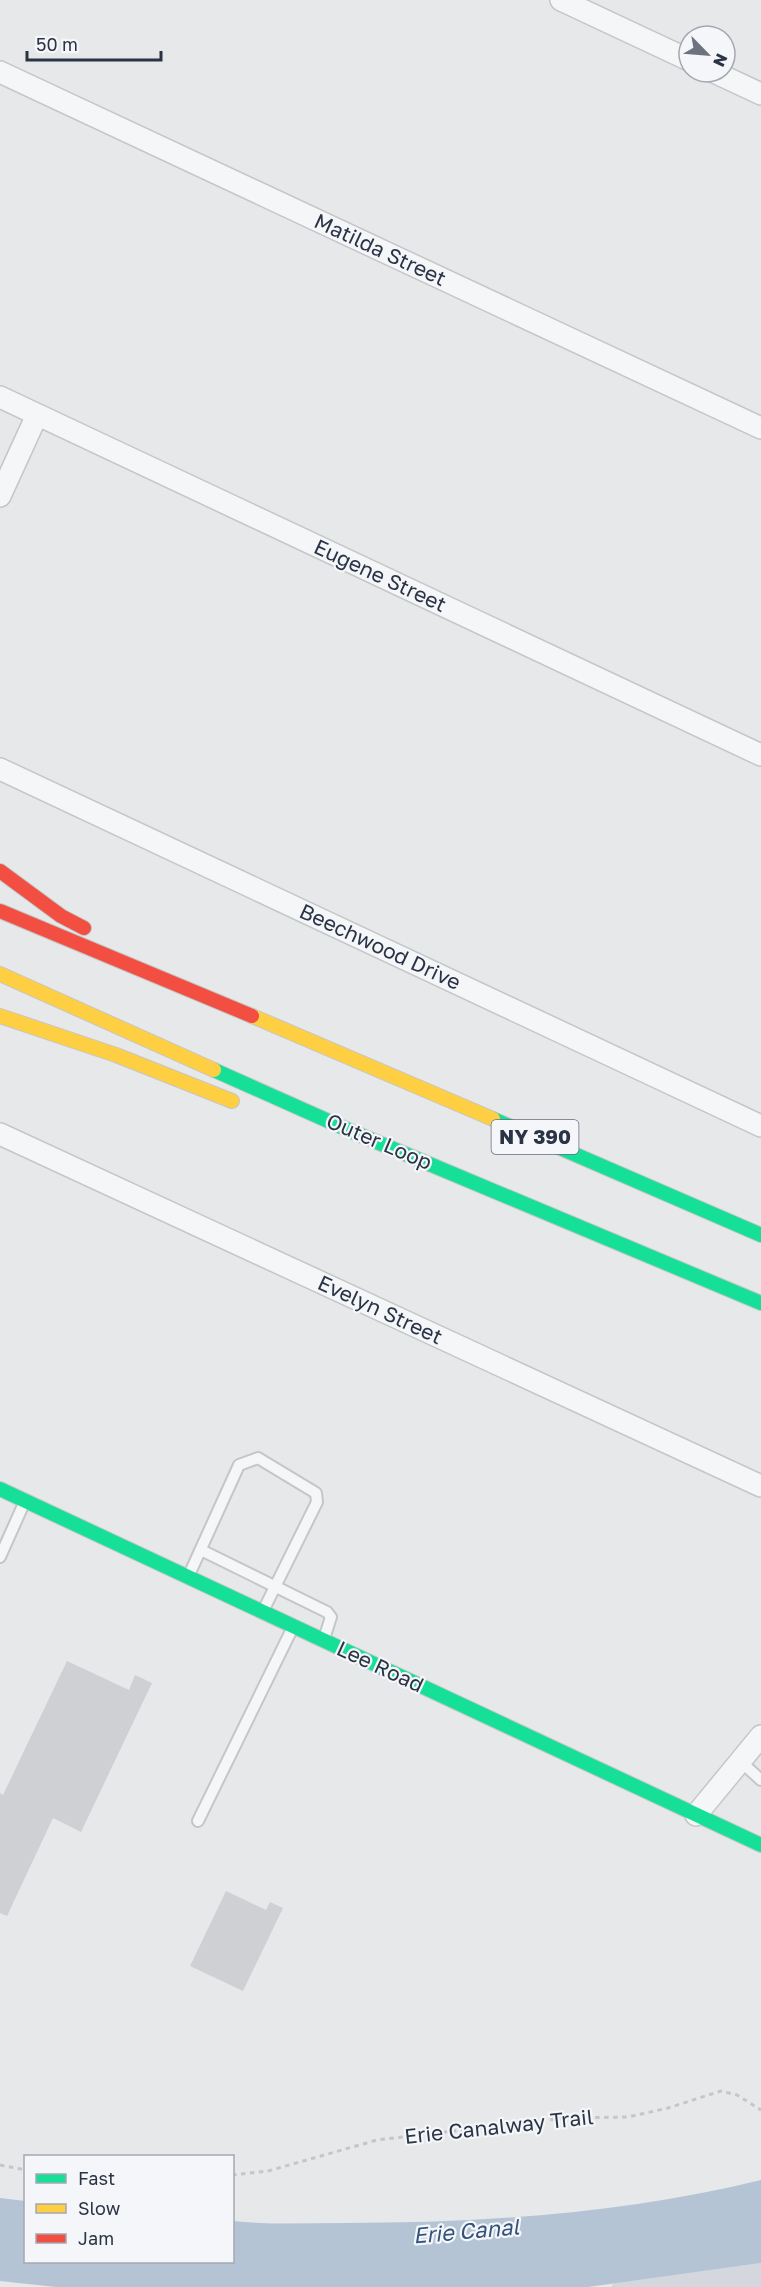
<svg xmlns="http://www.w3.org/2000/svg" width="761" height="2287" viewBox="0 0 761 2287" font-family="'Golos Text',sans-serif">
	<rect width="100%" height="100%" fill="#e6e8ea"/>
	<polygon fill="#d4d7dd" points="761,2263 761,2287 611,2287 614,2283"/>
	<path fill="#b4c4d5" d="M 761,2180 L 761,2263 L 588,2287 L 56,2287 L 0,2281 L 0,2198 L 25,2201 L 26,2262 L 232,2262 L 233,2221 C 270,2225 308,2223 346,2223 C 484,2223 627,2213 761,2180 Z"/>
	<g fill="#ced0d3">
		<polygon points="67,1661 129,1690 135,1675 152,1683 81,1832 53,1818 7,1916 0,1913 0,1793 3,1795"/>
		<polygon points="226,1891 266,1910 270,1902 283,1908 243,1991 190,1966"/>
	</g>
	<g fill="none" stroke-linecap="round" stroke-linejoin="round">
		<g stroke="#c4c6c8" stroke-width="14">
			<g id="lane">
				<polyline points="201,1550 327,1612 331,1617 324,1639"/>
				<polyline points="0,1557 25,1501"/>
				<polyline points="189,1575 239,1465 258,1458 316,1493 317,1502 264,1609"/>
				<polyline points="740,1761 761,1780"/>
				<polyline points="198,1821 293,1627"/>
			</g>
		</g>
		<g stroke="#c4c6c8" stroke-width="24">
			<g id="street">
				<polyline points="561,0 689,60"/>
				<polyline points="0,72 761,428"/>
				<polyline points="714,72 761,94"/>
				<polyline points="0,397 761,755"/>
				<polyline points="0,496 37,415"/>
				<polyline points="0,769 761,1126"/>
				<polyline points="0,1134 761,1486"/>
				<polyline points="696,1815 761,1736"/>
			</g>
		</g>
		<g stroke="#c4c6c8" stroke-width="16">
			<g id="fast">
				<polyline points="214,1070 353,1132 761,1303"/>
				<polyline points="493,1119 761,1235"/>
				<polyline points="0,1489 761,1845"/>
			</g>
		</g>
		<g stroke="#c4c6c8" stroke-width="16">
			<g id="slow">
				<polyline points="0,974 214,1070"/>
				<polyline points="0,1016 116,1055 232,1101"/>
				<polyline points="252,1016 493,1119"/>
			</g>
		</g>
		<g stroke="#c4c6c8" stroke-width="16">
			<g id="jam">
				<polyline points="0,871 61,916 84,928"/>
				<polyline points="0,911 252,1016"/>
			</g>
		</g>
		<g stroke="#c5c6ca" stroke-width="3" stroke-dasharray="4.5 4.5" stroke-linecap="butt">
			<polyline points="0,2165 26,2170"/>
			<polyline points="232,2175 268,2171 377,2140 565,2118 628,2117 668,2108 721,2091 737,2095 761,2110"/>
		</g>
		<use href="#lane" stroke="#f5f6f7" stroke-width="10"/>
		<use href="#street" stroke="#f5f6f7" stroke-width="21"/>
		<use href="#fast" stroke="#16e098" stroke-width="14"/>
		<use href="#slow" stroke="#ffcf43" stroke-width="14"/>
		<use href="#jam" stroke="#f24e42" stroke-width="14"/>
	</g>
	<g text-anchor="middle" stroke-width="4.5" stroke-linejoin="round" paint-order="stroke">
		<rect fill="#f4f6f9" stroke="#676e7b" stroke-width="1.5" x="491.5" y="1120" width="87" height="34" rx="4.5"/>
		<g font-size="20" font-weight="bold" fill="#2b3445">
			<text x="535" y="1144">NY 390</text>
		</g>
		<g font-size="21" fill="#2b3445" stroke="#f4f6f9">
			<text transform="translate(380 250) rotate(25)" y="7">Matilda Street</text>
			<text transform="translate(380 576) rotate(25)" y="7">Eugene Street</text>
			<text transform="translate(380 947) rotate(25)" y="7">Beechwood Drive</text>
			<text transform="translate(379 1142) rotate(23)" y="7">Outer Loop</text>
			<text transform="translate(380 1310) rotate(25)" y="7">Evelyn Street</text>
			<text transform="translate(380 1667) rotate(25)" y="7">Lee Road</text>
			<text transform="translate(499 2127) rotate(-6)" y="7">Erie Canalway Trail</text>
		</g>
		<g font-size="22" font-style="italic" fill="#34527a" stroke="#f4f6f9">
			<text transform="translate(466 2231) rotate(-5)" y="8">Erie Canal</text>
		</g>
	</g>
	<rect x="24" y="2155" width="210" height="108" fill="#f4f6f9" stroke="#a4a8b1" stroke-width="1.5"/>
	<rect x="36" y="2174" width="30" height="9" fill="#16e098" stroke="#a4a8b1" stroke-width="1.5"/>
	<text x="78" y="2185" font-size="18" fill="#2b3445">Fast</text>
	<rect x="36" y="2204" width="30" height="9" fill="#ffcf43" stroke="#a4a8b1" stroke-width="1.5"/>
	<text x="78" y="2215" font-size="18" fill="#2b3445">Slow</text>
	<rect x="36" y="2234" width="30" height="9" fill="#f24e42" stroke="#a4a8b1" stroke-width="1.5"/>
	<text x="78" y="2245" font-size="18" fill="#2b3445">Jam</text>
	<g transform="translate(707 54) rotate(115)"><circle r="28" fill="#f4f6f9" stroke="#a4a8b1" stroke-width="1.5"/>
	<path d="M0-4.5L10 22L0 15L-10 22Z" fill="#6c737f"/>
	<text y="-9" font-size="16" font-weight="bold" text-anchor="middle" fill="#2b3445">N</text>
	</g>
	<path d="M27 51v9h134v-9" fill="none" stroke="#2b3445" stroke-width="3"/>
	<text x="36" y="51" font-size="18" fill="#2b3445" stroke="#f4f6f9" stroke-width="4.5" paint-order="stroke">50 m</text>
</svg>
